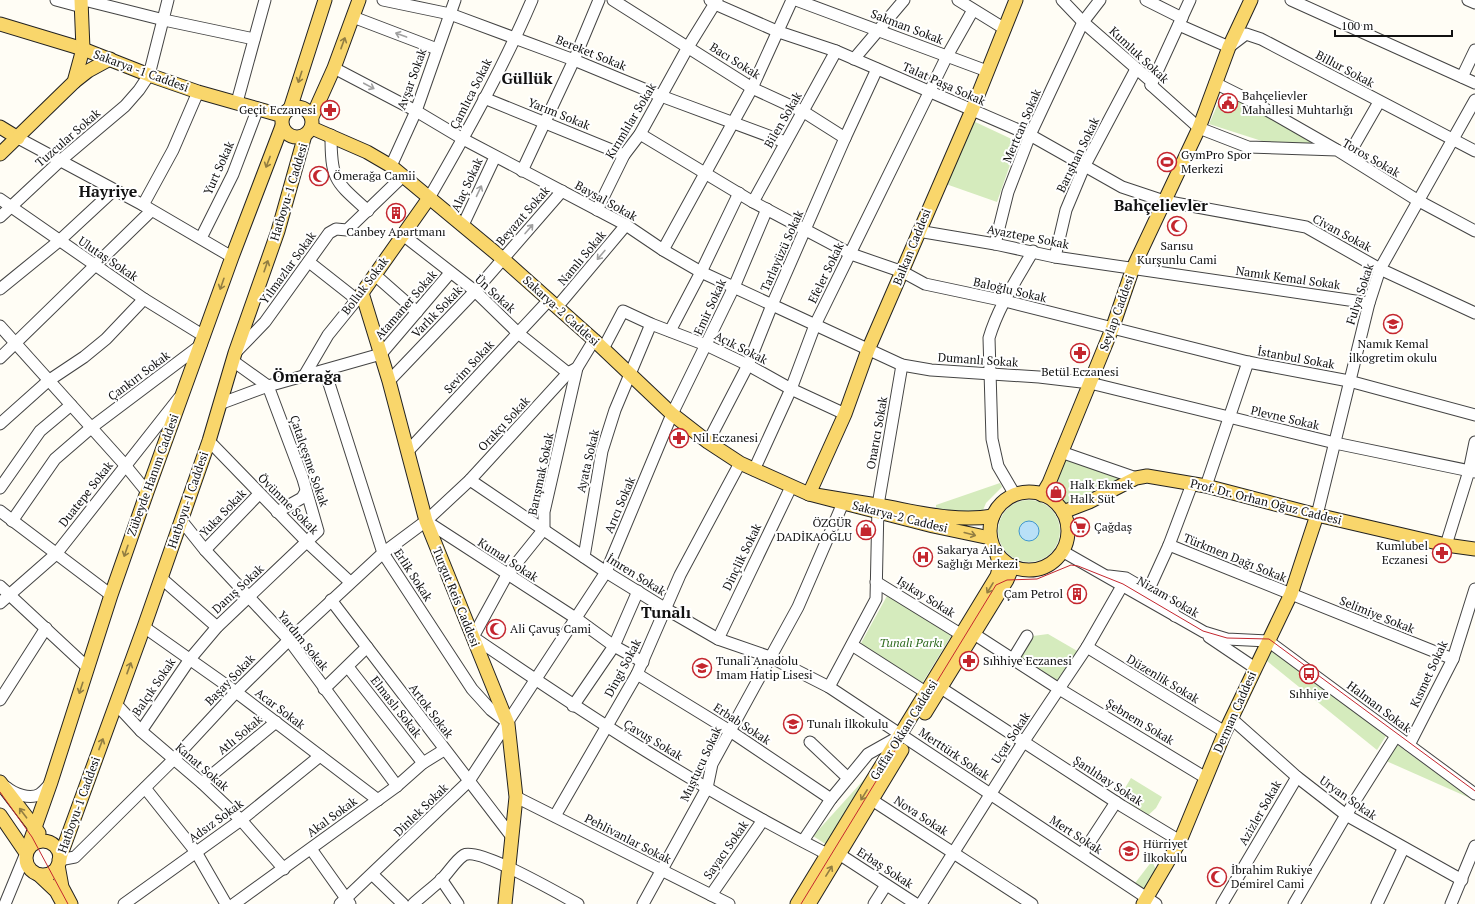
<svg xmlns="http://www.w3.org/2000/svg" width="1475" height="904" viewBox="0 0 1475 904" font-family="'PT Serif',serif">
	<rect width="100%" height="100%" fill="#fffdf5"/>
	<g fill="#d5ebbd">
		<polygon points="1224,90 1322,145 1265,142 1209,124"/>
		<polygon points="971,120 1018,142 997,202 943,183"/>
		<polygon points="1064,455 1127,477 1065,510 1050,497"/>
		<polygon points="1000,483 1002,487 986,503 981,515 936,508 936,505"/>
		<circle cx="1029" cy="531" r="31"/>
		<polygon points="888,594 953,633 921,685 860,645"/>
		<polygon points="1048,634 1079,652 1056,687 1017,661 1033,636"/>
		<polygon points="1273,650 1386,736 1377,750 1262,657 1266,651"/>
		<polygon points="1395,743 1472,799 1384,760"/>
		<polygon points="879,763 827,845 813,836"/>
		<polygon points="1131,778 1162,797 1156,808 1144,819 1126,808 1131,799 1122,793"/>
		<polygon points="1152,861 1159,876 1146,898 1132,887"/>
	</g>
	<circle fill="#b9e0f7" stroke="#3f96cf" cx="1029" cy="531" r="10"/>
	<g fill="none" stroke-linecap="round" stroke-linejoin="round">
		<g stroke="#444" stroke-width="13">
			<g id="minor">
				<polyline points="56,0 82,7"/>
				<polyline points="84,0 164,20 254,39"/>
				<polyline points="383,0 450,14 574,60 661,96 785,142"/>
				<polyline points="613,0 752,88 804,112 845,138"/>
				<polyline points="710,0 715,4 779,32 836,51 1030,135 1122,187 1164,201 1306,227 1380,269 1475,313"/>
				<polyline points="796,0 987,71"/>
				<polyline points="958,0 1005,29"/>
				<polyline points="1062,0 1083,22 1152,82 1151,85 1199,128 1248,147 1337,150 1417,200 1475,231"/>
				<polyline points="1146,0 1182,18"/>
				<polyline points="1291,0 1475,83"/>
				<polyline points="1468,0 1475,3"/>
				<polyline points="353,17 437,49"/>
				<polyline points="1179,25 1229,47 1246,34 1261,39 1475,151"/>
				<polyline points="854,59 904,0"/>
				<polyline points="334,68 416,111 463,139 626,225 663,250 701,272 902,365 931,370 1039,377 1090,383 1335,443 1475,472"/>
				<polyline points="1462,77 1475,50"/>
				<polyline points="1215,83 1253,102 1335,149"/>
				<polyline points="1151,85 1190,0"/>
				<polyline points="484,98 624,155"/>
				<polyline points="237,102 265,0"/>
				<polyline points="640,134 753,202 851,254 903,272 925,284 1005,301 1248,362 1349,381 1475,415"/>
				<path d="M 331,135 C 331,181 335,181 368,211"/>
				<polyline points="18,138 143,205 232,257"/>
				<polyline points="1348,156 1379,102"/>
				<polyline points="391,166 416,111 455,0"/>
				<polyline points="522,171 574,60 599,0"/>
				<path d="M 429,198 C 466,134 503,68 532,0"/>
				<polyline points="0,199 144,299 204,336"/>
				<polyline points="753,202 836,51"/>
				<polyline points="143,205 173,150 198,92"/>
				<polyline points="597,210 624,155 640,134 688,47 717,0"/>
				<polyline points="0,217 61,160 125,106 139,90 149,75 168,0"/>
				<polyline points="463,225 495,157"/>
				<polyline points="918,231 995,244 1055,257 1369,303"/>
				<polyline points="403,235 475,291 518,333 568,373"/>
				<polyline points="201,238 233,174 258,108"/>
				<polyline points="995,244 1008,192 1030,135 1083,22 1100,0"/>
				<polyline points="663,250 752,88 792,0"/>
				<polyline points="1055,257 1066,210 1084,167 1136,69"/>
				<polyline points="309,262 356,299"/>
				<polyline points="375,275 417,312"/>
				<polyline points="0,289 59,241 114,190"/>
				<polyline points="557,307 626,225"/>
				<polyline points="0,326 125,465 147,492"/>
				<polyline points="670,331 701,272 739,193"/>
				<polyline points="603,349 623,311 651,324 706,345 748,365 791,389 845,414"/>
				<polyline points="235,353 265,322 329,233 336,229 347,230 403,176"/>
				<polyline points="0,358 151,211"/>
				<path d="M 577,368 L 544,512 L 544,529 L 507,575 L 473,637 C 587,715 703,791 827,854"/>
				<polyline points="325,371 383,553 472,689 491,710 508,723"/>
				<polyline points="304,376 328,335 362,293"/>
				<polyline points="389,381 475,291 562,191"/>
				<polyline points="222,403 268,386 381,354 450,273"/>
				<polyline points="0,424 48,381 84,357 106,339 144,299"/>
				<polyline points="209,441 307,542 350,582"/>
				<polyline points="708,442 748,365 772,305 845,138 877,69"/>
				<polyline points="408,451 549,300"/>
				<polyline points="1061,452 1136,478"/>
				<polyline points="754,470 791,389 815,325 947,56 973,10"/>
				<polyline points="470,480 606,572 666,609 718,639 770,657 829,687 1156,904"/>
				<polyline points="1206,486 1248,362"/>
				<polyline points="0,488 40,431 71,405"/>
				<path d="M 1015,495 L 998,466 L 992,439 L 989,338 C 998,307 1017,279 1033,251"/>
				<polyline points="0,511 111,595"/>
				<polyline points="277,512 302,498 306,491"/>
				<polyline points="1317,515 1369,303 1380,269 1475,100"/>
				<polyline points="181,520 205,550 289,640 397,786"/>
				<polyline points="12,521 55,459 92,427 201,345"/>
				<polyline points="426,521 577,619 614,646 643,662"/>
				<polyline points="1169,545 1453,659"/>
				<polyline points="1446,545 1469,471 1475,442"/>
				<polyline points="205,550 259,494"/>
				<polyline points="1062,551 1204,632 1227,639 1268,641 1475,794"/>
				<polyline points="584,557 602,451 615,410 651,324"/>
				<polyline points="1109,576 1126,578 1169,603 1175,616"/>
				<polyline points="161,578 217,627"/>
				<polyline points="876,582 962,635"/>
				<polyline points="0,586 88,668"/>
				<polyline points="1148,591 1169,545 1192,484"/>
				<polyline points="331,600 512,837"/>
				<polyline points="0,603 56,554 179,398"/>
				<polyline points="144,627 236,692 378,800"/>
				<polyline points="974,634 1056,687 1206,778"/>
				<polyline points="1209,637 1255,668"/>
				<polyline points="718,639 791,487"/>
				<polyline points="852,645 927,693"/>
				<polyline points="1087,647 1225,732"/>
				<polyline points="1013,659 1027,636"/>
				<polyline points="348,667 423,763"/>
				<polyline points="637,674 730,731 831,799"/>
				<polyline points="829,687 876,599 878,505 902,365"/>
				<polyline points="941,688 1122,806 1180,841"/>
				<polyline points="324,689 367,647"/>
				<polyline points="0,700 46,628"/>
				<polyline points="116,704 141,731 202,783 241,820 284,869"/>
				<polyline points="573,706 614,646 638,591"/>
				<polyline points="1232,719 1297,777 1346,815 1462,880"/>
				<polyline points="141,731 190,659 217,627 318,531 303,479 268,386 233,361"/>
				<polyline points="810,742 848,778"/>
				<polyline points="1409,745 1453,659 1475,589"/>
				<polyline points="202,783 276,722"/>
				<path d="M 6,787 C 14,794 30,800 40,794 C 44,791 47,787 50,784"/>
				<polyline points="145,788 196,852 226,904"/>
				<polyline points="516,797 729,904"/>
				<polyline points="872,800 1032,904"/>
				<polyline points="555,816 637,674 680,575 740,463"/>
				<polyline points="803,841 831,799 868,754 900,736"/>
				<polyline points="311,849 350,904"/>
				<polyline points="839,854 916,904"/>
				<polyline points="1082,854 1116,802"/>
				<polyline points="59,860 75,857 173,760 236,692 289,640 383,553 426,521 470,480 568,373 577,368 594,340"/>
				<polyline points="373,875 403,904"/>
				<polyline points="441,879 458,904"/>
				<polyline points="711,895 763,820"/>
				<polyline points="5,904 26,853"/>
				<polyline points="124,904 241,820 320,756"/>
				<polyline points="234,904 397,786 423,763 444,750"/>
				<polyline points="340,904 469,781 606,572 672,414 734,287 767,209"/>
				<path d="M 413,904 C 422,896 432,888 441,880 C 449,872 455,861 464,855 C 479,847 561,895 578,904"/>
				<polyline points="643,904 707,788 712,764 798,607 843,503"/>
				<polyline points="874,904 886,885"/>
				<polyline points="921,904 1024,741 1087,647 1122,586"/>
				<polyline points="1222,904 1297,777"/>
				<polyline points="1294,904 1346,815 1396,736"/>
				<polyline points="1377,904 1403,849"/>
				<polyline points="1451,904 1475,846"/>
			</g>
		</g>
		<g stroke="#222" stroke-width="15">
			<g id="major">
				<polyline points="0,24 83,49 149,75 198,92 283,116"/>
				<polyline points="74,82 88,71 110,59"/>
				<circle cx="297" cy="122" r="15"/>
				<polyline points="290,109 325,0"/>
				<polyline points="312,117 334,68 359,0"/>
				<polyline points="0,127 18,138"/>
				<polyline points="312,128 367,152 391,166 503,259 594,340 672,414 708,442 740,463 809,494 845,414 868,350 972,110 1016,0"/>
				<polyline points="0,154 74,82 83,49 81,0"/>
				<polyline points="429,198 362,293 389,381 426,521 508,724 516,797 505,904"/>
				<circle cx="1029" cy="531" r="39"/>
				<polyline points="1042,495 1049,483 1112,329 1133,268 1199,128 1229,47 1251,0"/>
				<polyline points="1063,512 1089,502 1136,478 1147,476 1206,486 1317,515 1446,545 1475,549"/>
				<path d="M 990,538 L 933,526 L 809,494 C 832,498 854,501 877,505 C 914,511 955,523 993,516"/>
				<polyline points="925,713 1007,580 1013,566"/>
				<polyline points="0,782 39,833"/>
				<polyline points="0,815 26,853"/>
				<circle cx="43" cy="858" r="17"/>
				<polyline points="26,853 51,782 111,595 147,492 232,257 282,126"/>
				<polyline points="59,860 144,627 209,441 235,353 278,231 305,135"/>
				<polyline points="58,865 62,887 71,904"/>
				<polyline points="39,875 56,891 62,902"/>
				<polyline points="797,904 997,576 1000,565 996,552"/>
				<polyline points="809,904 902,750"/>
				<polyline points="1143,904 1180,841 1225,732 1291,594 1317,515"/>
			</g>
		</g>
		<use href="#minor" stroke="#fff" stroke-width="11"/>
		<use href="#major" stroke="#f9d66b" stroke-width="13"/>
		<g stroke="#c4262e" stroke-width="1">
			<polyline points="0,792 32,837 68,904"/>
			<polyline points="801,904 996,585 1007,580 1037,579 1071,565 1078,566 1123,584 1203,631 1227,638 1269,639 1475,791"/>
		</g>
	</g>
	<defs><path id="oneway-shaft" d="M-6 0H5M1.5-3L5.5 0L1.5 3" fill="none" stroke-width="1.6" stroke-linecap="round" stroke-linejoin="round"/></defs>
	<g stroke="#a0a0a0">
		<use href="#oneway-shaft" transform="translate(401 35) rotate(-160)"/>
		<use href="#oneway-shaft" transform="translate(369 86) rotate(28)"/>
		<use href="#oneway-shaft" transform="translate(479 191) rotate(-65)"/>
		<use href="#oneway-shaft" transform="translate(529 229) rotate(-49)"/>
		<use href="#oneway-shaft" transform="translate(601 255) rotate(130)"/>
	</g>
	<g stroke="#917d42">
		<use href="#oneway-shaft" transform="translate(343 43) rotate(-70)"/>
		<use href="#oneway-shaft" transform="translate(300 77) rotate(108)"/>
		<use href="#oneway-shaft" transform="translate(268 162) rotate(111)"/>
		<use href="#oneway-shaft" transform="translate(266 266) rotate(-71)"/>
		<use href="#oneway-shaft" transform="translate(222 284) rotate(109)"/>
		<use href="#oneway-shaft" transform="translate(970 534) rotate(15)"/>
		<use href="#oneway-shaft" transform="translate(126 551) rotate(109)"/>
		<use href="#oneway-shaft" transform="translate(990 588) rotate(121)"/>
		<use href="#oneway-shaft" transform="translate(129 668) rotate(-70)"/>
		<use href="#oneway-shaft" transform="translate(81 688) rotate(108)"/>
		<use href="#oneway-shaft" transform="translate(101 744) rotate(-69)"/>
		<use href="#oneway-shaft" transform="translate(864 795) rotate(122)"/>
		<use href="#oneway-shaft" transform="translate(23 813) rotate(-127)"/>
		<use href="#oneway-shaft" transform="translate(829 871) rotate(-58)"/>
	</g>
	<defs>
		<g id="civic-ring" transform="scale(1)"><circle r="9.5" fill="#fff" stroke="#c4262e" stroke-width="1.5"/><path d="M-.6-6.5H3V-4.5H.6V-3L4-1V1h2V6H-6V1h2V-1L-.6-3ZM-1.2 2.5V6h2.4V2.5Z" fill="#c4262e"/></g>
		<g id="pharmacy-ring" transform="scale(1)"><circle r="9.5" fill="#fff" stroke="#c4262e" stroke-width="1.5"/><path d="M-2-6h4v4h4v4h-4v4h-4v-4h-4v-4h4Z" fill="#c4262e"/></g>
		<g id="stadium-ring" transform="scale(1)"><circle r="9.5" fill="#fff" stroke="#c4262e" stroke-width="1.5"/><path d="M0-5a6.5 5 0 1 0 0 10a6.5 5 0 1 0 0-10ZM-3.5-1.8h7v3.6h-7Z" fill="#c4262e"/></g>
		<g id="mosque-ring" transform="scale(1)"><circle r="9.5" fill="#fff" stroke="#c4262e" stroke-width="1.5"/><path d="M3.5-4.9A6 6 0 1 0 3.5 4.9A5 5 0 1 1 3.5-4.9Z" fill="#c4262e"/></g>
		<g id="building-ring" transform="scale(1)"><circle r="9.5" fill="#fff" stroke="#c4262e" stroke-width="1.5"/><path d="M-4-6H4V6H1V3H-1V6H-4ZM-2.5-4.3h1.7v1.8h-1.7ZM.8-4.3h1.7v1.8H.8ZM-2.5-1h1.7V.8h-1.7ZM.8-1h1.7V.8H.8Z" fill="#c4262e"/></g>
		<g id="school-ring" transform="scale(1)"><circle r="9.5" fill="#fff" stroke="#c4262e" stroke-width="1.5"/><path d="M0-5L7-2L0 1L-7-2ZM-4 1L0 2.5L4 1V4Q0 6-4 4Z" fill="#c4262e"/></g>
		<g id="shop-ring" transform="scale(1)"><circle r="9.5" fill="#fff" stroke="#c4262e" stroke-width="1.5"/><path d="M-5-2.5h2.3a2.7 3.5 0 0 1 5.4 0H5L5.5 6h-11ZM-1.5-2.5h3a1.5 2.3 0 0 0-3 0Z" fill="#c4262e"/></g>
		<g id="supermarket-ring" transform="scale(1)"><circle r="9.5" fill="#fff" stroke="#c4262e" stroke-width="1.5"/><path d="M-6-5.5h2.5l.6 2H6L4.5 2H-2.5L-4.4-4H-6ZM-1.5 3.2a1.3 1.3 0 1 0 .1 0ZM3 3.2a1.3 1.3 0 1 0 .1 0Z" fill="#c4262e"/></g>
		<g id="hospital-ring" transform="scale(1)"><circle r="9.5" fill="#fff" stroke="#c4262e" stroke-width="1.5"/><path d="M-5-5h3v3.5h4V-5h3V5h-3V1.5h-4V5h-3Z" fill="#c4262e"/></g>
		<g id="bus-ring" transform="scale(1)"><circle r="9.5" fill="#fff" stroke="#c4262e" stroke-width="1.5"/><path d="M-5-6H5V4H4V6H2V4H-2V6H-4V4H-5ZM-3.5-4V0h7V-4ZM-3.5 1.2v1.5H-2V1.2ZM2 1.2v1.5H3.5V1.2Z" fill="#c4262e"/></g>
	</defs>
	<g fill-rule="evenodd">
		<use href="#civic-ring" x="1228" y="103"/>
		<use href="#pharmacy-ring" x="330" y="110"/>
		<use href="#stadium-ring" x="1167" y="162"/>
		<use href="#mosque-ring" x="319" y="176"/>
		<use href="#building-ring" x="396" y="213"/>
		<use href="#mosque-ring" x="1177" y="226"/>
		<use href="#school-ring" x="1393" y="324"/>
		<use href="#pharmacy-ring" x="1080" y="353"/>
		<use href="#pharmacy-ring" x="679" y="438"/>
		<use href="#shop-ring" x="1056" y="492"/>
		<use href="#supermarket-ring" x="1080" y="527"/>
		<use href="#shop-ring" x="866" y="530"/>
		<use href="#pharmacy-ring" x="1442" y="553"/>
		<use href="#hospital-ring" x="923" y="557"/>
		<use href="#building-ring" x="1077" y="594"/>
		<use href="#mosque-ring" x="496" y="629"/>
		<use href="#pharmacy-ring" x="969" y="661"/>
		<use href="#school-ring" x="702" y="668"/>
		<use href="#bus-ring" x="1309" y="674"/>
		<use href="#school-ring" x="793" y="724"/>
		<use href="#school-ring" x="1129" y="851"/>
		<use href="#mosque-ring" x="1217" y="877"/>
	</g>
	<g text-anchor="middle" stroke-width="4" stroke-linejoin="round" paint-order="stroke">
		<g font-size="12" fill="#111" stroke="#fff">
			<text transform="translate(907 27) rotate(21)" y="4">Sakman Sokak</text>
			<text transform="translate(591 53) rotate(22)" y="4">Bereket Sokak</text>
			<text transform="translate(1139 55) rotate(43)" y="4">Kumluk Sokak</text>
			<text transform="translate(735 61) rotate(32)" y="4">Bacı Sokak</text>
			<text transform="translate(1345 69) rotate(28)" y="4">Billur Sokak</text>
			<text transform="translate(141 71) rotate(20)" y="4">Sakarya -1 Caddesi</text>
			<text transform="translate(412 79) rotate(-70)" y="4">Avşar Sokak</text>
			<text transform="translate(944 84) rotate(24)" y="4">Talat Paşa Sokak</text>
			<text transform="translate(471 94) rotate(-63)" y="4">Çamlıca Sokak</text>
			<text transform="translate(559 114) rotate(22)" y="4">Yarım Sokak</text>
			<text transform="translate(783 120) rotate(-60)" y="4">Bilen Sokak</text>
			<text transform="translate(631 121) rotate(-59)" y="4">Kırımlılar Sokak</text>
			<text transform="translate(1022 126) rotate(-67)" y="4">Mertcan Sokak</text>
			<text transform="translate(68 138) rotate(-41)" y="4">Tuzcular Sokak</text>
			<text transform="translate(1078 155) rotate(-64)" y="4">Barışhan Sokak</text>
			<text transform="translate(1371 158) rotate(30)" y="4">Toros Sokak</text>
			<text transform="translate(219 168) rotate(-66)" y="4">Yurt Sokak</text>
			<text transform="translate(467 185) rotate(-65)" y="4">Alaç Sokak</text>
			<text transform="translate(289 192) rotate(-73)" y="4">Hatboyu-1 Caddesi</text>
			<text transform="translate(606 201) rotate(29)" y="4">Baysal Sokak</text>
			<text transform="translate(523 216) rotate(-49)" y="4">Beyazıt Sokak</text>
			<text transform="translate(1342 233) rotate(28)" y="4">Civan Sokak</text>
			<text transform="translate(1028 237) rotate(11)" y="4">Ayaztepe Sokak</text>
			<text transform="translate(912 247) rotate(-68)" y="4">Balkan Caddesi</text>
			<text transform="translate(782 251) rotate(-66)" y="4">Tarlayüzü Sokak</text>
			<text transform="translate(582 258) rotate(-50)" y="4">Namlı Sokak</text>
			<text transform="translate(108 259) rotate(34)" y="4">Ulutaş Sokak</text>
			<text transform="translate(288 268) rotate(-54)" y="4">Yılmazlar Sokak</text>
			<text transform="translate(826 273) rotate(-64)" y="4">Efeler Sokak</text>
			<text transform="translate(1288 278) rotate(8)" y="4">Namık Kemal Sokak</text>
			<text transform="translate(365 286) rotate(-53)" y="4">Bolluk Sokak</text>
			<text transform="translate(1010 290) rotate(13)" y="4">Baloğlu Sokak</text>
			<text transform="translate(495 294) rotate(42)" y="4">Ün Sokak</text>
			<text transform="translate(1360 294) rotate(-72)" y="4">Fulya Sokak</text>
			<text transform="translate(406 305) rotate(-49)" y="4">Atamaner Sokak</text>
			<text transform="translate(710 307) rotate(-65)" y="4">Emir Sokak</text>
			<text transform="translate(561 311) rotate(42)" y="4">Sakarya-2 Caddesi</text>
			<text transform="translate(437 312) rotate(-46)" y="4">Varlık Sokak</text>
			<text transform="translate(1117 313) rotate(-70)" y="4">Seylap Caddesi</text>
			<text transform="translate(741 348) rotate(27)" y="4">Açık Sokak</text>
			<text transform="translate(1296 358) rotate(10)" y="4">İstanbul Sokak</text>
			<text transform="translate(978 360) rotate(4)" y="4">Dumanlı Sokak</text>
			<text transform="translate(469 367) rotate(-47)" y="4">Sevim Sokak</text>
			<text transform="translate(139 376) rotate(-37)" y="4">Çankırı Sokak</text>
			<text transform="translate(1285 418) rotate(13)" y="4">Plevne Sokak</text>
			<text transform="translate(504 424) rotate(-47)" y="4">Orakçı Sokak</text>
			<text transform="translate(877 433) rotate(-80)" y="4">Onarıcı Sokak</text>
			<text transform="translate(309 461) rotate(71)" y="4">Çatalçeşme Sokak</text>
			<text transform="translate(588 461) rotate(-77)" y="4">Ayata Sokak</text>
			<text transform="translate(541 474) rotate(-78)" y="4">Barışmak Sokak</text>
			<text transform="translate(153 475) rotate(-70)" y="4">Zübeyde Hanım Caddesi</text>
			<text transform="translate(86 494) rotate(-52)" y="4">Duatepe Sokak</text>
			<text transform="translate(188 500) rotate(-71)" y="4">Hatboyu-1 Caddesi</text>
			<text transform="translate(1266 502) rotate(14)" y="4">Prof. Dr. Orhan Oğuz Caddesi</text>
			<text transform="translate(288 504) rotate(45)" y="4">Övünme Sokak</text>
			<text transform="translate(620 505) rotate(-67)" y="4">Arıcı Sokak</text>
			<text transform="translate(223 513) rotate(-46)" y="4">Yuka Sokak</text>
			<text transform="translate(900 517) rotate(14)" y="4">Sakarya-2 Caddesi</text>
			<text transform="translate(742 557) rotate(-64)" y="4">Dinçlik Sokak</text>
			<text transform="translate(1235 558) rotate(22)" y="4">Türkmen Dağı Sokak</text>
			<text transform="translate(508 560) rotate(33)" y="4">Kumal Sokak</text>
			<text transform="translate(413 575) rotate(57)" y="4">Erlik Sokak</text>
			<text transform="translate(636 575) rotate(32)" y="4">İmren Sokak</text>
			<text transform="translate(238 589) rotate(-43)" y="4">Danış Sokak</text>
			<text transform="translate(456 597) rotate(68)" y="4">Turgut Reis Caddesi</text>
			<text transform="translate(926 597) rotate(32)" y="4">Işıkay Sokak</text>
			<text transform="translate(1168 597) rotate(30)" y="4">Nizam Sokak</text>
			<text transform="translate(1377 615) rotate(22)" y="4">Selimiye Sokak</text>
			<text transform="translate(303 641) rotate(51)" y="4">Yardım Sokak</text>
			<text transform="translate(623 668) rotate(-62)" y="4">Dingi Sokak</text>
			<text transform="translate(1429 674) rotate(-65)" y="4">Kısmet Sokak</text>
			<text transform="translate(1163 679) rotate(31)" y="4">Düzenlik Sokak</text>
			<text transform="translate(230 680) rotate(-46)" y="4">Başay Sokak</text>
			<text transform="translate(154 687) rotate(-56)" y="4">Balçık Sokak</text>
			<text transform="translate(396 707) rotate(52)" y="4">Elmaslı Sokak</text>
			<text transform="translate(1379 707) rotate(37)" y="4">Halman Sokak</text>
			<text transform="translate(280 709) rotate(37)" y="4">Acar Sokak</text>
			<text transform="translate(431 711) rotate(53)" y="4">Artok Sokak</text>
			<text transform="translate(1235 712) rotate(-66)" y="4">Derman Caddesi</text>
			<text transform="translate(1140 722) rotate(31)" y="4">Şebnem Sokak</text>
			<text transform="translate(742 724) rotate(33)" y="4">Erbab Sokak</text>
			<text transform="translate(904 730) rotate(-58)" y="4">Gaffar Okkan Caddesi</text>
			<text transform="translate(240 735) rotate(-40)" y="4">Atlı Sokak</text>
			<text transform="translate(1011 738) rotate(-57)" y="4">Uçar Sokak</text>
			<text transform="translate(653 740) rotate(31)" y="4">Çavuş Sokak</text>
			<text transform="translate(954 754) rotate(34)" y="4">Merttürk Sokak</text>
			<text transform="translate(701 764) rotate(-65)" y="4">Muştucu Sokak</text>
			<text transform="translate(202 767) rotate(41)" y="4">Kanat Sokak</text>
			<text transform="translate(1108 781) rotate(33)" y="4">Şanlıbay Sokak</text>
			<text transform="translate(1348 798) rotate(35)" y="4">Uryan Sokak</text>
			<text transform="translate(79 805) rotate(-70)" y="4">Hatboyu-1 Caddesi</text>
			<text transform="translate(421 810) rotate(-44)" y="4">Dinlek Sokak</text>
			<text transform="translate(1260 813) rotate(-60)" y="4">Azizler Sokak</text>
			<text transform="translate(921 816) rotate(33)" y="4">Nova Sokak</text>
			<text transform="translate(332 817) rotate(-36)" y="4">Akal Sokak</text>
			<text transform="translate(216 821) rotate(-36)" y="4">Adsız Sokak</text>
			<text transform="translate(1076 835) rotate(33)" y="4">Mert Sokak</text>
			<text transform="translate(628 839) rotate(27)" y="4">Pehlivanlar Sokak</text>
			<text transform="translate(726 850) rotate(-55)" y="4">Sayacı Sokak</text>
			<text transform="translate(885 868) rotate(33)" y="4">Erbaş Sokak</text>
		</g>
		<g font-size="12" fill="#111" stroke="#fff" text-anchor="start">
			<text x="1242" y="100">Bahçelievler<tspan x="1242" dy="14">Mahallesi Muhtarlığı</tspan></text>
			<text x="316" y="114" text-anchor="end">Geçit Eczanesi</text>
			<text x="1181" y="159">GymPro Spor<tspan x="1181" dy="14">Merkezi</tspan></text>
			<text x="333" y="180">Ömerağa Camii</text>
			<text x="396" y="236" text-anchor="middle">Canbey Apartmanı</text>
			<text x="1177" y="250" text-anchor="middle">Sarısu<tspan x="1177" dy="14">Kurşunlu Cami</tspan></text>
			<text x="1393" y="348" text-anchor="middle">Namık Kemal<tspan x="1393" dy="14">ilkogretim okulu</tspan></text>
			<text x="1080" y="376" text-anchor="middle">Betül Eczanesi</text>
			<text x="693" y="442">Nil Eczanesi</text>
			<text x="1070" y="489">Halk Ekmek<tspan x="1070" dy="14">Halk Süt</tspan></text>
			<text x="852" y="527" text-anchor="end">ÖZGÜR<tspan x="852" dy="14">DADİKAOĞLU</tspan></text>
			<text x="1094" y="531">Çağdaş</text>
			<text x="1428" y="550" text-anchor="end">Kumlubel<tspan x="1428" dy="14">Eczanesi</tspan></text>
			<text x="937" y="554">Sakarya Aile<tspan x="937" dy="14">Sağlığı Merkezi</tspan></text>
			<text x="1063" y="598" text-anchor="end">Çam Petrol</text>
			<text x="510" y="633">Ali Çavuş Cami</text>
			<text x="716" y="665">Tunali Anadolu<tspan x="716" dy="14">Imam Hatip Lisesi</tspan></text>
			<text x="983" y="665">Sıhhiye Eczanesi</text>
			<text x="1309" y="698" text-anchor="middle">Sıhhiye</text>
			<text x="807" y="728">Tunalı İlkokulu</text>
			<text x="1143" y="848">Hürriyet<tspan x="1143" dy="14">İlkokulu</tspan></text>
			<text x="1231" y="874">İbrahim Rukiye<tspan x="1231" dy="14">Demirel Cami</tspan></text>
		</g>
		<g font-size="12" font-style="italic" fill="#2f6b1f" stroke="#fff">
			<text x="911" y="647">Tunalı Parkı</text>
		</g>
		<g font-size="16" font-weight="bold" fill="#111" stroke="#fff">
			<text x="527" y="84">Güllük</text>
			<text x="108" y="197">Hayriye</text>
			<text x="1161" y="211">Bahçelievler</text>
			<text x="307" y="382">Ömerağa</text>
			<text x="666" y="618">Tunalı</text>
		</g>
	</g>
	<path d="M1335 30v6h117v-6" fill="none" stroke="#111111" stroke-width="2"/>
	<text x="1341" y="30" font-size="12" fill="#111111" stroke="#ffffff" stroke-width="3" paint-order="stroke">100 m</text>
</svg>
